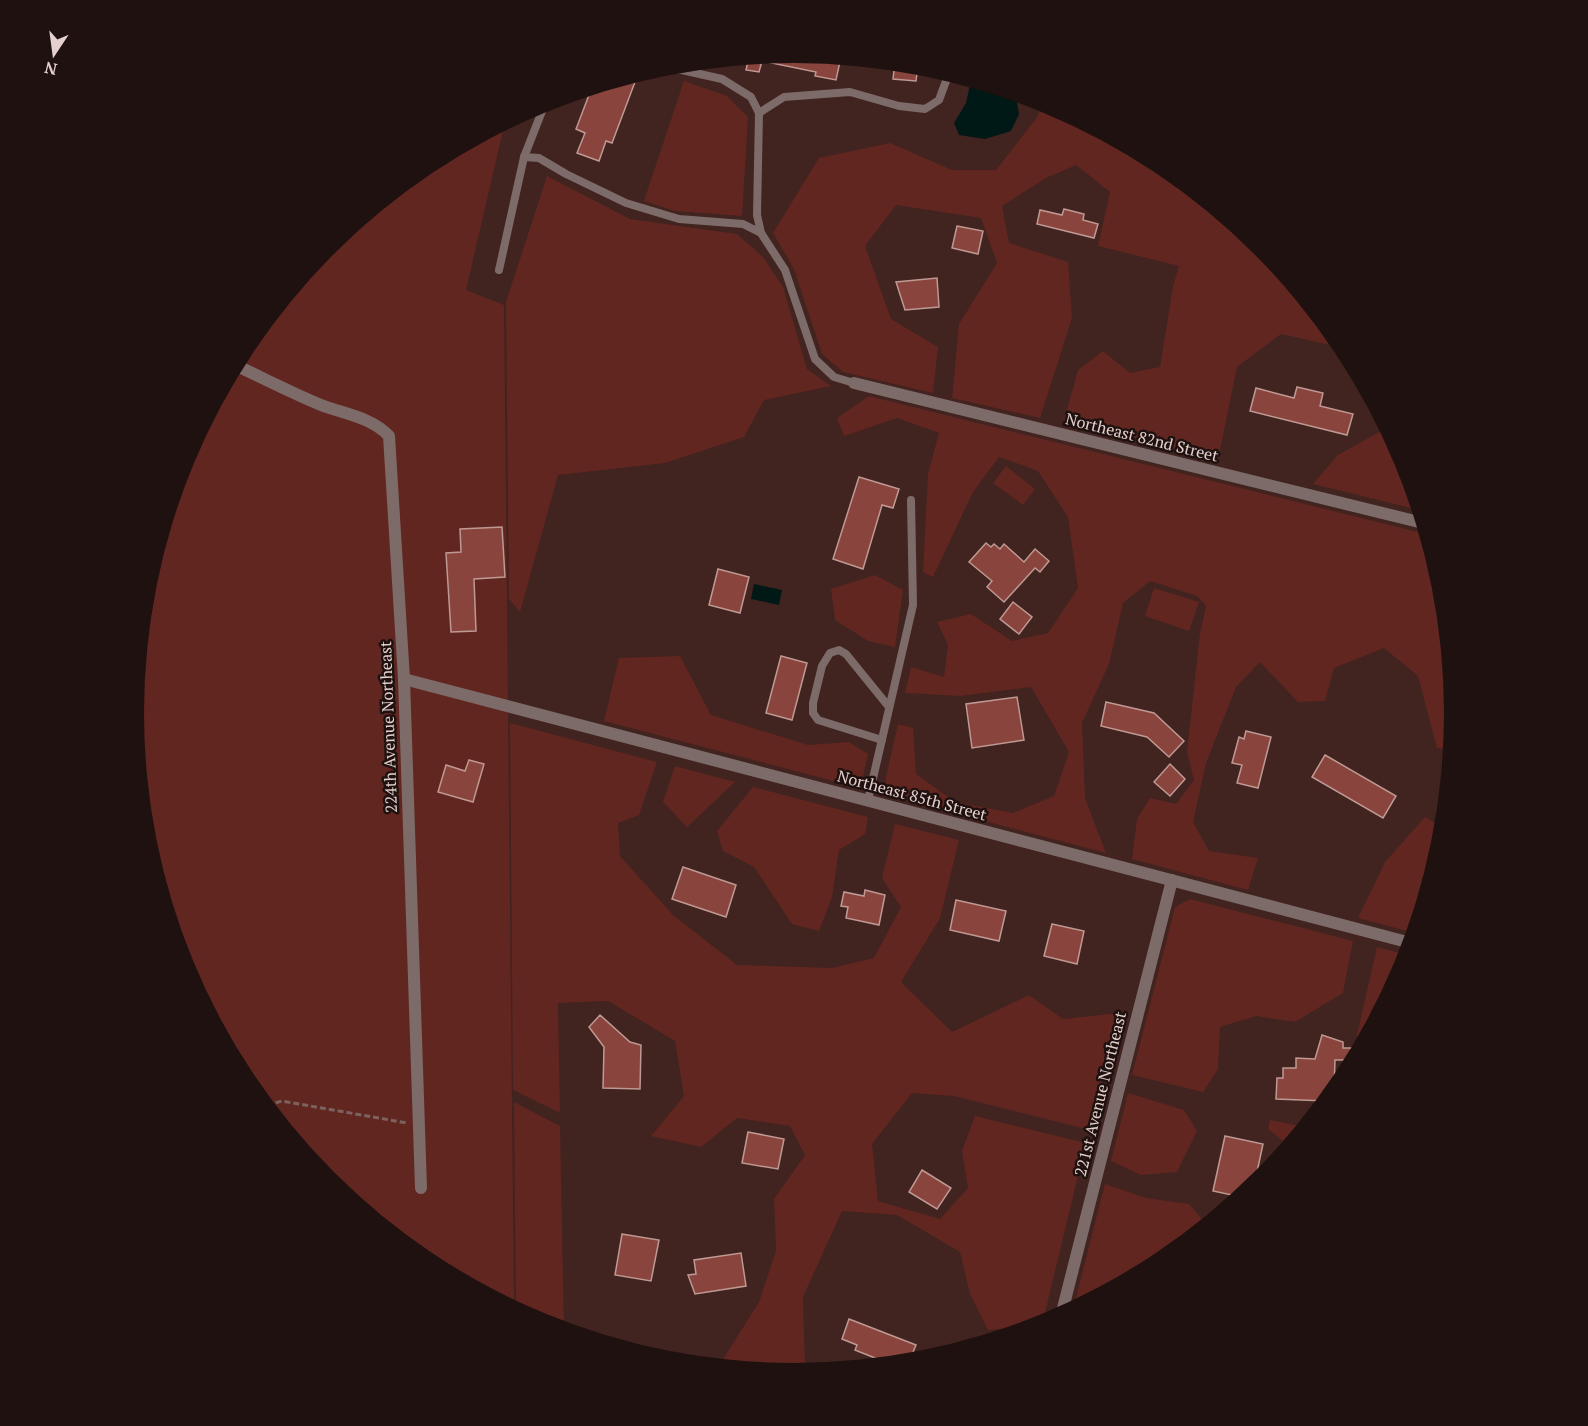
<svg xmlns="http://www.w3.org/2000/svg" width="1588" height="1426" viewBox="0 0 1588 1426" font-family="'PT Serif',serif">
	<rect width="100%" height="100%" fill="#41231f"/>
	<g fill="#612620">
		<polygon points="684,81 727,96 748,117 742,216 675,211 644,201"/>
		<polygon points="1041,101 1161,164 1261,246 1281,270 1280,278 1292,283 1344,348 1281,334 1237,367 1218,460 1063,424 1078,370 1103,351 1130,373 1160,367 1173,286 1179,266 1098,246 1110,192 1076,165 1046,178 1002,206 1009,243 1068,262 1072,318 1040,418 952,398 959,324 997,263 981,218 896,205 865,246 891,319 938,347 933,393 843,372 822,354 794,269 773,233 819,158 890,143 952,170 996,170 1038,116"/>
		<polygon points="505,122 466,290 504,305 514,1309 427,1262 327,1180 245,1080 184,965 146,842 134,713 146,584 157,550 184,460 245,346 327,246 427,164"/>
		<polygon points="547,176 630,219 737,234 763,257 783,287 807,369 831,386 764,400 744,437 665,463 558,475 520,612 509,599 506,302"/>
		<polygon points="869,396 1426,534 1442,584 1454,713 1451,750 1437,748 1418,676 1384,648 1334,668 1325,701 1298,702 1260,662 1236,687 1206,763 1193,822 1209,851 1258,858 1248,890 1132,859 1137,819 1150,798 1176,804 1194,780 1187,752 1200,633 1206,606 1197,596 1150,581 1123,603 1109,664 1082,723 1085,798 1106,853 893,797 885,781 898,724 913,728 916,774 955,802 1013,813 1054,796 1069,752 1031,687 960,696 905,693 911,667 944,677 948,645 937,622 971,614 1012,641 1048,633 1078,588 1068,517 1038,471 999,457 973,492 933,577 923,572 928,474 939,433 897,418 844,436 837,418"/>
		<polygon points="1383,421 1404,461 1419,510 1313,484 1338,455 1383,430"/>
		<polygon points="1006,466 1035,489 1023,505 993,483"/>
		<polygon points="875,575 903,590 895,647 868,641 835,620 831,589"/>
		<polygon points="1154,588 1199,602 1189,631 1145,616"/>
		<polygon points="680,656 711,715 808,745 849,742 868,754 863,776 845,784 604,721 619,658"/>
		<polygon points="510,723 657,762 639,815 618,823 620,856 673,915 737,965 832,968 874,958 901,907 882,878 895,824 959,840 940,918 901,982 952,1032 1029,995 1063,1019 1119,1013 1090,1130 954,1096 912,1093 872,1144 878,1201 940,1219 968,1188 962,1151 975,1116 1086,1143 1042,1325 988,1330 970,1294 960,1252 897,1215 842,1211 803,1297 805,1368 808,1372 794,1373 724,1367 722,1361 759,1302 776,1251 774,1199 805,1155 790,1126 737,1118 701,1147 651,1136 684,1096 675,1041 608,1001 558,1003 560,1113 513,1090"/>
		<polygon points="675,766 735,782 687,827 663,802"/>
		<polygon points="753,787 868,817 865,834 839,850 832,897 819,931 792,924 754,867 723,851 717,831"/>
		<polygon points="1425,817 1443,828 1442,842 1419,918 1407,931 1358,918 1385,862"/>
		<polygon points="1190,899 1353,941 1343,993 1295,1022 1256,1016 1220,1027 1218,1069 1203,1092 1132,1075 1175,907"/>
		<polygon points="1377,947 1407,955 1404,966 1359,1050 1357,1035"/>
		<polygon points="1128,1093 1184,1110 1197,1131 1177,1172 1141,1175 1111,1161"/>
		<polygon points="514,1102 560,1126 564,1330 541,1323 516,1310"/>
		<polygon points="1270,1120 1305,1127 1289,1146 1268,1129"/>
		<polygon points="1105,1184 1146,1198 1189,1204 1207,1225 1161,1262 1073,1309"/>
	</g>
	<g fill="#001816">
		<polygon points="971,80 1015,93 1019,114 1011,131 985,139 959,135 954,123 966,103"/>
		<polygon points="754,584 782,590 779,605 751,599"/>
	</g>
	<g fill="#89453d" stroke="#bf9993" stroke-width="1.5">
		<polygon points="794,52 841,57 836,80 815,76 816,72 762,61 759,72 746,70 749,57"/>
		<polygon points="895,62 918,65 916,81 893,79"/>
		<polygon points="624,78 635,82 612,143 606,141 599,161 577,153 585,133 576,129 592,87"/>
		<polygon points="1064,209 1084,214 1083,220 1098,224 1094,238 1037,224 1040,210 1062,215"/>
		<polygon points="957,226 983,231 978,254 952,248"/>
		<polygon points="937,278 939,307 905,310 896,282"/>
		<polygon points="1297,387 1323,393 1320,406 1353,414 1347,435 1250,411 1256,388 1294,398"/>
		<polygon points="859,477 899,489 893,508 882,505 863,569 833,559"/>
		<polygon points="502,527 505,577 474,579 476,631 451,632 446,553 461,552 460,529"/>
		<polygon points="986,543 991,547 994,544 1000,549 1004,544 1024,562 1035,549 1049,561 1040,572 1035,568 1004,602 987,587 992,581 969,562"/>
		<polygon points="718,569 749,577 740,613 709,605"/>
		<polygon points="1013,602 1032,617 1019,634 1000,619"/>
		<polygon points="781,656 807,663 792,720 766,713"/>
		<polygon points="1017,697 1024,740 972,748 966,704"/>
		<polygon points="1106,702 1154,713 1184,741 1169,757 1147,737 1101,726"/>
		<polygon points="1246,731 1271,737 1258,788 1237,783 1242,765 1232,763 1239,737 1244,739"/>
		<polygon points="1325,755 1396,796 1383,818 1312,777"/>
		<polygon points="469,760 484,764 473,802 438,792 446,765 465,771"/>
		<polygon points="1170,764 1185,779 1170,796 1154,782"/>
		<polygon points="683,867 736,885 726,917 672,899"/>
		<polygon points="865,890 885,895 879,925 846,918 848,907 841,906 844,892 864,896"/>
		<polygon points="956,900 1006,911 999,941 950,930"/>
		<polygon points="1052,924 1084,931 1077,964 1044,956"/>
		<polygon points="600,1015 630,1042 641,1045 640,1089 603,1088 604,1047 589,1027"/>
		<polygon points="1322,1035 1343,1042 1343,1048 1351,1048 1351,1060 1335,1060 1334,1090 1328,1090 1328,1098 1326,1101 1276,1099 1277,1078 1283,1078 1283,1068 1296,1068 1296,1058 1315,1059"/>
		<polygon points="748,1132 784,1139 778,1169 742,1163"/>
		<polygon points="1225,1136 1263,1144 1254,1186 1241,1197 1213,1191"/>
		<polygon points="922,1170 951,1188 937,1209 909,1192"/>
		<polygon points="622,1234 659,1240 651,1281 615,1275"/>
		<polygon points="741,1253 746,1286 695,1294 688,1275 696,1274 694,1260"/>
		<polygon points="849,1319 916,1345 909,1362 890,1364 855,1350 857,1345 842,1339"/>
	</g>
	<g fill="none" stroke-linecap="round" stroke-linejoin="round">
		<polyline stroke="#7c625e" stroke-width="3" stroke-dasharray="6 3" stroke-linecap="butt" points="267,1105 282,1101 407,1123"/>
		<g stroke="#7c6b69" stroke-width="8">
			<polyline points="664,66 722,79 751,97 759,113 757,215 761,233 785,270 815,359 834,377 854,383"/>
			<polyline points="759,113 784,97 850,92 899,106 925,109 939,100 949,73"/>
			<polyline points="524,157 546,101"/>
			<polyline points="499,270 524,157 539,158 566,174 626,203 679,219 743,224 761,233"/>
			<polyline points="882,740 818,720 813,713 813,703 822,666 830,653 839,650 846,654 889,707"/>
			<polyline points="868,800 913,605 911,500"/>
		</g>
		<g stroke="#7c6b69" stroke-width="12">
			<path d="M 235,365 C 263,378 292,393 321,405 C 344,414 371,417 389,436 L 404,679 L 421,1188"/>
			<polyline points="854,383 1423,523"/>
			<polyline points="404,679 1411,943"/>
			<polyline points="1061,1316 1172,880"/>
		</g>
	</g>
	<g text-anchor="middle" stroke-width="5" stroke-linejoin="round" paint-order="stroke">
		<g font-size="16" fill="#e4d0cc" stroke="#1f110f">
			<text transform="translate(1142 437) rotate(14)" y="6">Northeast 82nd Street</text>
			<text transform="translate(388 727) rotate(-92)" y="6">224th Avenue Northeast</text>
			<text transform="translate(912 795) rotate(15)" y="6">Northeast 85th Street</text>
			<text transform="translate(1100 1094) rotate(-76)" y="6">221st Avenue Northeast</text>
		</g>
	</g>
	<path d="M0 0H1588V1426H0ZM144 713a650 650 0 1 1 1300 0a650 650 0 1 1-1300 0Z" fill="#1f110f" fill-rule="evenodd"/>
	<g transform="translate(54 54) rotate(193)" stroke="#1f110f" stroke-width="4.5" paint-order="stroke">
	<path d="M0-4.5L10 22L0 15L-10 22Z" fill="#e4d0cc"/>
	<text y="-9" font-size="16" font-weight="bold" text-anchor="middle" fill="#e4d0cc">N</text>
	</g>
</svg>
